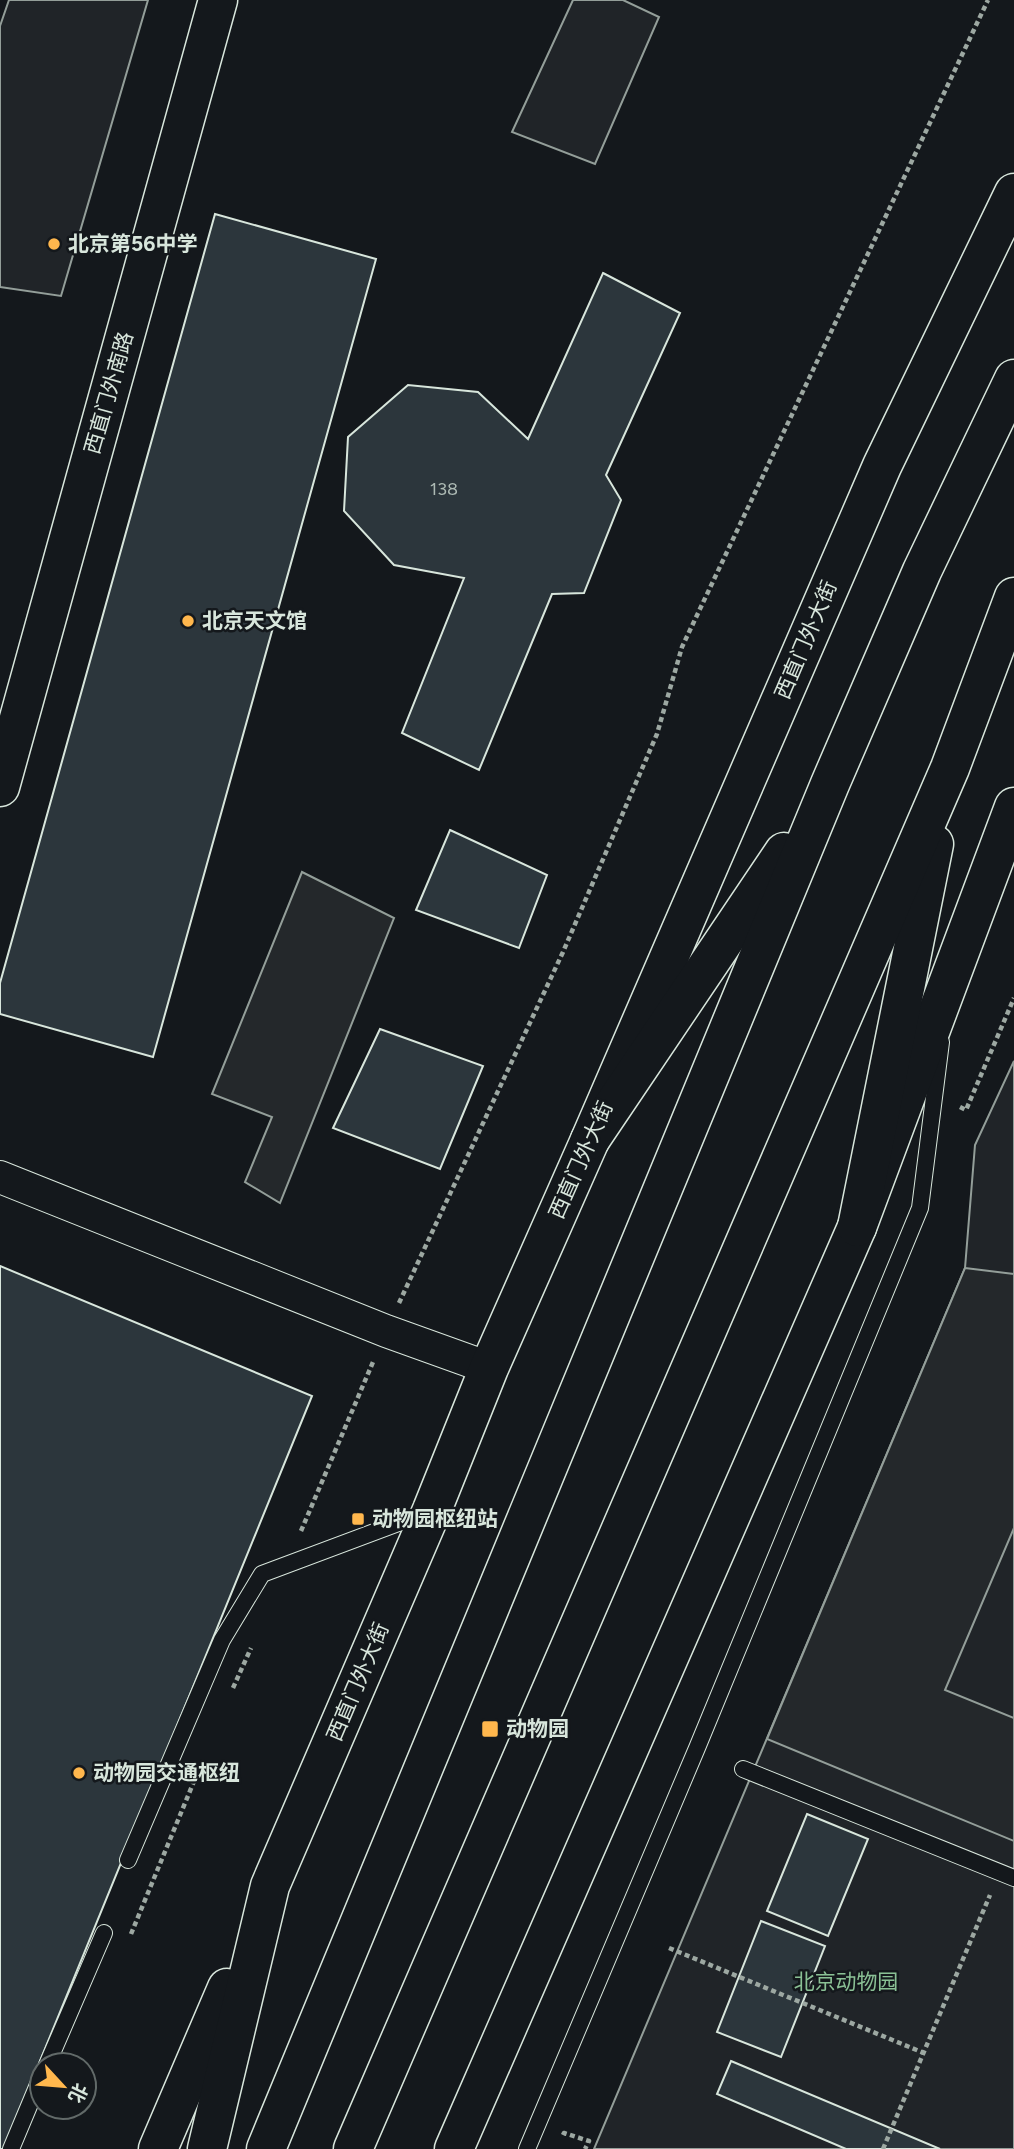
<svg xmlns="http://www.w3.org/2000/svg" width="1014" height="2149" viewBox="0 0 1014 2149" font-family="Figtree,'Noto Sans SC',sans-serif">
	<rect width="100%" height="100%" fill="#14181c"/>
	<g fill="#202428" stroke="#939e99" stroke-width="2">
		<polygon points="9,0 148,0 61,296 0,287 0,26"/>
		<polygon points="573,0 623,0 659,17 595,164 512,132"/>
		<polygon points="1014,1061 1014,2149 594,2149 965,1268 975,1145"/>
	</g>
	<g fill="#24282b" stroke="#939e99" stroke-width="2">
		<polygon points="302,872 394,918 280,1203 245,1182 272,1117 212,1094"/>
		<polygon points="965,1268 1014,1274 1014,1528 945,1690 1014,1718 1014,1841 767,1739"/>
	</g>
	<g fill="#2c363c" stroke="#d8e6dc" stroke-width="2">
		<polygon points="215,214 376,259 153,1057 0,1014 0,983"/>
		<polygon points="603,273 680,313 606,475 621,500 584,593 552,594 479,770 402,733 464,578 394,565 344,511 348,437 408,385 478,392 528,439"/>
		<polygon points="450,830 547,875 519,948 416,910"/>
		<polygon points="380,1029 483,1066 440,1169 333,1128"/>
		<polygon points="0,1266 312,1396 4,2149 0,2149"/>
		<polygon points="807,1814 868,1839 828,1936 767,1911"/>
		<polygon points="761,1921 825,1946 781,2057 717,2032"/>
		<polygon points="731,2061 940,2149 846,2149 717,2094"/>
	</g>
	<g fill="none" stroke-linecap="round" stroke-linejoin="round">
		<g stroke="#d8e6dc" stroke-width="18">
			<g id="lane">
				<polyline points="743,1769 1014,1878"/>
				<polyline points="128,1860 222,1640 262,1574 425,1513"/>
				<polyline points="47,2065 104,1933"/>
				<polyline points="11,2149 42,2075"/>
				<polyline points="527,2149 697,1748 920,1208 941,1042"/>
			</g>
		</g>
		<g stroke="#d8e6dc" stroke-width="34">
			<polyline id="street" points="0,1177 386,1331 489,1368"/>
		</g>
		<g stroke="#d8e6dc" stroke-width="41">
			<g id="secondary">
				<polyline points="0,787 218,0"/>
				<polyline points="158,2149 227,1988"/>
				<polyline points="207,2149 270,1886 432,1510 489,1368 590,1140 882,466 1014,193"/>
				<polyline points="454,2149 857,1227 1014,807"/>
			</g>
		</g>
		<g stroke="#d8e6dc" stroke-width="41">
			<g id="highway">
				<polyline points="590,1140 784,852"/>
				<polyline points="857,1227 934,844"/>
				<polyline points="266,2149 830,784 922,571 1014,379"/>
				<polyline points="353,2149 950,768 1014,597"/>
			</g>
		</g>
		<g stroke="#9da8a2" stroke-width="4.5" stroke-dasharray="5 3.5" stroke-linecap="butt">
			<polyline points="960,1107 966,1110 1014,998"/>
			<polyline points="399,1303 563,952 657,734 682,647 988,0"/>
			<polyline points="301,1531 373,1362"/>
			<polyline points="233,1688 251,1648"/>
			<polyline points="131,1934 197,1774"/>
			<polyline points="669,1948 924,2053"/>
			<polyline points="563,2135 564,2133 589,2141 585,2149"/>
			<polyline points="883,2149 990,1895"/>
		</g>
		<use href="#lane" stroke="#14181c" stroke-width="16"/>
		<use href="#street" stroke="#14181c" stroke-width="32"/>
		<use href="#secondary" stroke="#14181c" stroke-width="38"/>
		<use href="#highway" stroke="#14181c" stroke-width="38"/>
	</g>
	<g fill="#ffb74d" stroke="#14181c" stroke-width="2.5">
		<circle cx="54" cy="244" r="7"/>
		<circle cx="188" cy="621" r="7"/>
		<rect x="351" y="1512" width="14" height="14" rx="3.5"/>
		<rect x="481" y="1720" width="18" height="18" rx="3.5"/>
		<circle cx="79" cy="1773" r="7"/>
	</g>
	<g text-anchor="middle" stroke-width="5" stroke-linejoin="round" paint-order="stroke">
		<g font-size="18" fill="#adbab4">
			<text x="444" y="495">138</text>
		</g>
		<g font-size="21" font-weight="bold" fill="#d8e6dc" stroke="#14181c" text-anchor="start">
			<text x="68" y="251">北京第56中学</text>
			<text x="202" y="628">北京天文馆</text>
			<text x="372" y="1526">动物园枢纽站</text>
			<text x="506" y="1736">动物园</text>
			<text x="93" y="1780">动物园交通枢纽</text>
		</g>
		<g font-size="21" fill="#d8e6dc" stroke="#14181c">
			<text transform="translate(109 393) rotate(-74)" y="7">西直门外南路</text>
			<text transform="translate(806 640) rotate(-67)" y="7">西直门外大街</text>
			<text transform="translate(581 1160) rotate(-66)" y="7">西直门外大街</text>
			<text transform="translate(358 1682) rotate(-67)" y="7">西直门外大街</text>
		</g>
		<g font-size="21" fill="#8ac095" stroke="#14181c">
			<text x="846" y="1989">北京动物园</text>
		</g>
	</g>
	<g transform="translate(63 2086) rotate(116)"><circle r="33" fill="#14181c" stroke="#626a69" stroke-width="2"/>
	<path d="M0-5L12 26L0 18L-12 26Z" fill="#ffb74d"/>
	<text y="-10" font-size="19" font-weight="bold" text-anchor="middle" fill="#d8e6dc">北</text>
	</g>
</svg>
